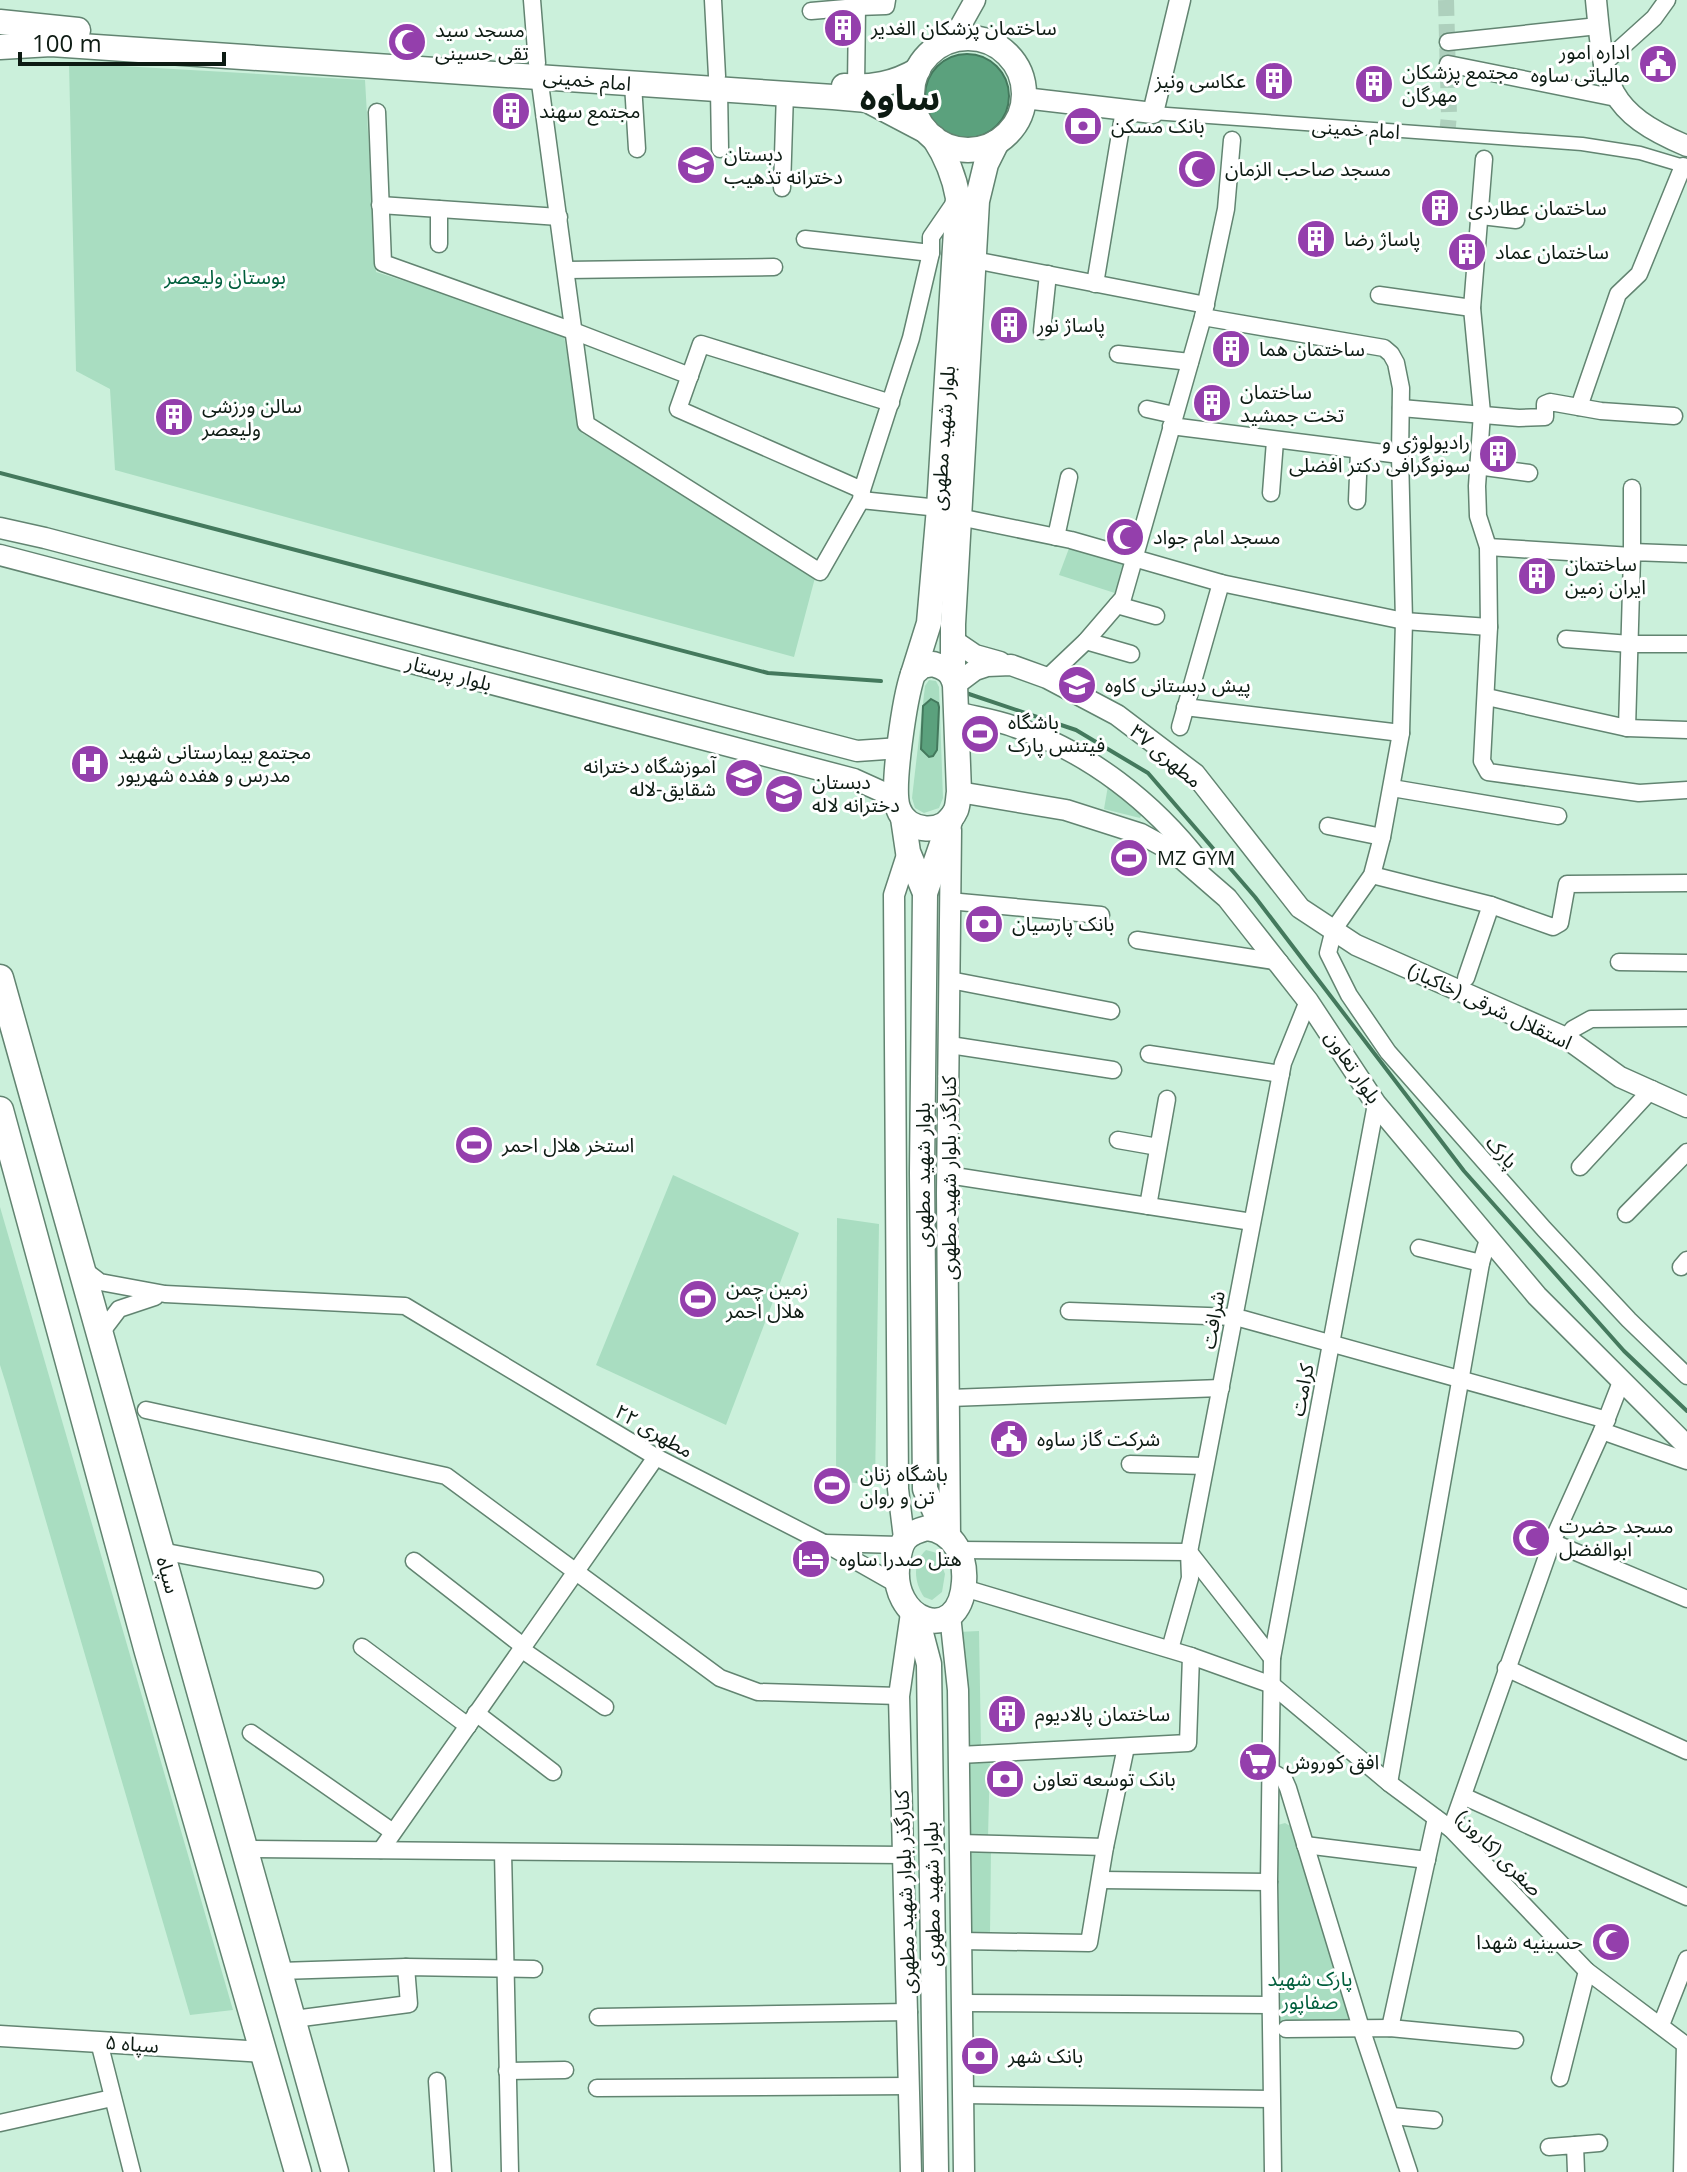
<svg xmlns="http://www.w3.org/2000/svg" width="1687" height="2172" viewBox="0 0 1687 2172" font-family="'Open Sans','Noto Sans Arabic',sans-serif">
	<rect width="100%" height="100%" fill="#cbf0db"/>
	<g fill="#a9ddc1">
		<polygon points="69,63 365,80 376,272 563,331 582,433 816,574 794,657 115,470 110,389 76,371"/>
		<polygon points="1071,543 1133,560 1121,595 1059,575"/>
		<polygon points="929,680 936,681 939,687 943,798 939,808 924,813 915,808 912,798 925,686"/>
		<polygon points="1109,780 1144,811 1140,818 1104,809"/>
		<polygon points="673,1175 799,1233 726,1425 596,1365"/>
		<polygon points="0,1207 233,2010 190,2015 6,1384 0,1365"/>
		<polygon points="837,1218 879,1224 875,1485 836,1481"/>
		<path d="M 926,1550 L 937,1553 L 945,1574 L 942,1592 L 932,1600 L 924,1597 C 914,1582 912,1563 926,1550 Z"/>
		<polygon points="979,1631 981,1746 964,1746 958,1632"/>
		<polygon points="965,1760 990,1760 988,1837 965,1837"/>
		<polygon points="1285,1823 1292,1827 1354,2024 1279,2023 1278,1825"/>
		<polygon points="991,1851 990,1933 968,1933 968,1852"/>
	</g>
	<g fill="#5ba17d" stroke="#44795d" stroke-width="2">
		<circle cx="967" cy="96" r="42"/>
		<polygon points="931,699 938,703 939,707 937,750 933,756 929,757 921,749 923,706"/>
	</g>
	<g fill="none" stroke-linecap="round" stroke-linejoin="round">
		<g stroke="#44795d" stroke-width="4">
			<polyline points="0,473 768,673 881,681"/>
			<polyline points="966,693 1076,730 1148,773 1255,897 1464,1171 1624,1351 1687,1411"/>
		</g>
		<polyline stroke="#aed0bd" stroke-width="16" stroke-dasharray="16 8" stroke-linecap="butt" points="1446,0 1449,115 1447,135"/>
		<g stroke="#628471" stroke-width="15">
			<polyline id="pedestrian" points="1153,113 1582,144 1640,153 1687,167"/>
		</g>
		<g stroke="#628471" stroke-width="19">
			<g id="minor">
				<polyline points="532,0 537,63"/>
				<polyline points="713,0 717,76"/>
				<polyline points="857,7 886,6 887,0"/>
				<polyline points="811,11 857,7 856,87"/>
				<polyline points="1448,42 1598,26"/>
				<polyline points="1448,64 1616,98"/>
				<polyline points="1602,65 1654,18 1667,0"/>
				<polyline points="539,76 586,424 820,572 861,500 862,490 911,338 931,253 931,237 955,202"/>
				<polyline points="633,84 637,149"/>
				<polyline points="719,89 720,149"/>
				<polyline points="377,112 383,263 576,332 690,376"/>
				<polyline points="1484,159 1472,308 1482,413 1477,486 1478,516 1488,547 1489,627 1482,761 1488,772 1639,793 1687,790"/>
				<polyline points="782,188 785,92"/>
				<polyline points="380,205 559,217"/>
				<polyline points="439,209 439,244"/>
				<polyline points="1481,216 1516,220"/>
				<polyline points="805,239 931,253"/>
				<polyline points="974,260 1206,305"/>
				<polyline points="567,270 774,267"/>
				<polyline points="1095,284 1124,110"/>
				<polyline points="1379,295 1472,308"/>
				<polyline points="1203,317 1384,348 1391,354 1396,363 1401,388 1400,455 1404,621 1401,733 1382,837 1372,875 1334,929 1328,953 1349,995 1388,1052 1544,1229 1629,1320 1687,1376"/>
				<polyline points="1042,331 1048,274"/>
				<polyline points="1118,354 1190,362"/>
				<polyline points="1579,407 1618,294 1639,274 1683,166"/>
				<polyline points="1401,408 1519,418 1545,417 1545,404 1550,402 1601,411 1674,416"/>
				<polyline points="1147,409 1174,415"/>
				<polyline points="1171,426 1400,455"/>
				<polyline points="1477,466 1529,473"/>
				<polyline points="862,490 678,409 701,344 891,403"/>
				<polyline points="1271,493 1275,441"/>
				<polyline points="861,500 939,508"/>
				<polyline points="1357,501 1359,451"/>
				<polyline points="959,517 1071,540 1221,583 1404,621 1489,627"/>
				<polyline points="1056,537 1069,477"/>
				<polyline points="1488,547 1632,556 1632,552 1687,554"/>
				<polyline points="1632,552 1632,488"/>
				<polyline points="1117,605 1156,616"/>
				<polyline points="1566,639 1630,644 1687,644"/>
				<polyline points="1086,641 1131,654"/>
				<polyline points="1047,678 1086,641 1123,598 1203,317 1226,209 1232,140"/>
				<polyline points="1487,697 1627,728 1687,730"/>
				<polyline points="1185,707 1401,733"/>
				<polyline points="1180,727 1221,583"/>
				<polyline points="1627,728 1632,556"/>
				<polyline points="1392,788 1558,816"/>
				<polyline points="1328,826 1382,837"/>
				<polyline points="1372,875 1491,905 1553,927 1560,923 1567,884 1687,883"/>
				<polyline points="949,901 1101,915"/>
				<polyline points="1137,940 1280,962"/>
				<polyline points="1619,962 1687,963"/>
				<polyline points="1466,978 1491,905"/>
				<polyline points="950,980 1111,1011"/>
				<polyline points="1566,1038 1573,1029 1591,1019 1687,1018"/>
				<polyline points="950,1045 1113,1070"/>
				<polyline points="1149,1054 1281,1074"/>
				<polyline points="1118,1140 1158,1147"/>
				<polyline points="1580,1167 1652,1089"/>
				<polyline points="948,1175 1252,1222"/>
				<polyline points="1148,1206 1167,1099"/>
				<polyline points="1626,1214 1687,1152"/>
				<polyline points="1419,1248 1481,1263"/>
				<polyline points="1681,1267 1687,1260"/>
				<polyline points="83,1269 100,1282 165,1294 405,1306 656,1457 824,1543 898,1585"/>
				<polyline points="1069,1311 1235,1317"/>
				<polyline points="1243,1319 1607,1420"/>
				<polyline points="100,1334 119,1309 155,1297"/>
				<polyline points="950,1398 1221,1388"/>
				<polyline points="146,1410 446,1476 720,1678 758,1692 899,1696"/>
				<polyline points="1602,1431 1687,1461"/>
				<polyline points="1130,1464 1205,1466"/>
				<polyline points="1552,1542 1687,1599"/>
				<polyline points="825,1543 899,1545"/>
				<polyline points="958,1550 1189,1552 1272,1658"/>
				<polyline points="161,1551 315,1580"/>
				<polyline points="414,1561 523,1646"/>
				<polyline points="964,1588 1191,1656 1272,1685 1389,1783 1451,1829 1587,1971 1687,2046"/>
				<polyline points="362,1647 468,1726"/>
				<polyline points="521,1649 605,1707"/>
				<polyline points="1170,1649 1190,1578 1189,1552 1283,1063 1308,1001"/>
				<polyline points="1506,1668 1687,1751"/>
				<polyline points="476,1713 553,1772"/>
				<polyline points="251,1733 393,1832"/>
				<polyline points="959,1755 1188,1743 1191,1656"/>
				<polyline points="1272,1772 1284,1779 1288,1788 1361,2028 1409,2172"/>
				<polyline points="1389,1783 1481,1263 1489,1236"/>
				<polyline points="1463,1796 1687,1897"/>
				<polyline points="1451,1829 1552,1542 1602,1431 1621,1382"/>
				<polyline points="960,1843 1105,1847"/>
				<polyline points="1305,1845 1427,1860"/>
				<polyline points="245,1849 904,1855"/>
				<polyline points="381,1850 656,1457"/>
				<polyline points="503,1852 510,2172"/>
				<polyline points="1101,1880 1269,1882"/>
				<polyline points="961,1941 1089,1943 1105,1847 1126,1747"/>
				<polyline points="280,1971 406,1967 534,1969"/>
				<polyline points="962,2003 1270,2005"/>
				<polyline points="598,2017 909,2012"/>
				<polyline points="294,2019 409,2004 406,1967"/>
				<polyline points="1661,2025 1687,1959"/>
				<polyline points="1390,2028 1436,1818"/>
				<polyline points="1286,2029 1390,2028 1515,2040"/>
				<polyline points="99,2042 132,2172"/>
				<polyline points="507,2071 565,2070"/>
				<polyline points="1560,2078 1587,1971"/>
				<polyline points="437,2081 443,2172"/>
				<polyline points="597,2088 910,2086"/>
				<polyline points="963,2095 1271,2099"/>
				<polyline points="1392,2116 1434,2120"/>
				<polyline points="0,2123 112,2098"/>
				<polyline points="1575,2145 1599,2143"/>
				<polyline points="1549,2147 1575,2145 1576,2172"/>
				<polyline points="1273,2172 1269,1882 1272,1658 1376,1104"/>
				<polyline points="1682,2172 1685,2044"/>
			</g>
		</g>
		<g stroke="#628471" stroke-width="23">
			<g id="tertiary">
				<path d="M 1596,0 C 1604,83 1604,111 1687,146"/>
				<polyline points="952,41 975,0"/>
				<polyline points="1024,98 1153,113 1180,0"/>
				<polyline points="0,528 45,538 857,751 900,748"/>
				<polyline points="0,555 854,779 896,798"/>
				<polyline points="953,640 975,655 1000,662"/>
				<polyline points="955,685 975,670 987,666 1011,665 1047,678 1117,715 1195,774 1300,908 1356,945 1566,1038 1620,1077 1687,1107"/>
				<path d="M 956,712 C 975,717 996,720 1015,727 C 1089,752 1153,802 1200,863"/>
				<polyline points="959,792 1066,810 1141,834 1174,852 1227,898 1308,1001 1376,1104 1537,1296 1687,1446"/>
				<polyline points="904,1538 898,1489 894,895 908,852"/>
				<polyline points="950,1538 947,1193 951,830"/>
				<polyline points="950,1615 958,1690 964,2172"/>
				<polyline points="0,2036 265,2052"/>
				<polyline points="911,2172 899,1696 911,1613"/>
			</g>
		</g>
		<g stroke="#628471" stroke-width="27">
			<g id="secondary">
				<polyline points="0,22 78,30"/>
				<circle cx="968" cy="94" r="56"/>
				<polyline points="0,47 51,44 833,97 867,100 926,131"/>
				<path d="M 844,86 C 872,88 894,84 918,70"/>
				<path d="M 933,664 C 946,668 952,672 955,685 L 959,792 C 958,798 958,805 956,810 C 945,836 907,834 898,808 C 891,787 905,697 913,674 L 922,666 Z"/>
				<path d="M 913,674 L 929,623 L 939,508 L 958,198 C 954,175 947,158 934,138"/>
				<polyline points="953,676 953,624 977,201 986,164 997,142"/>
				<polyline points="903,818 908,852 925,893 922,1173 925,1489 944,1532"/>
				<polyline points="925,893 951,818"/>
				<path d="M 927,1528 C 954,1531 966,1557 964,1582 C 960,1648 887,1622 898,1561 C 901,1540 905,1534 927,1528 Z"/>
				<polyline points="917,1618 929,1664 936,2172"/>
			</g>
		</g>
		<g stroke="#628471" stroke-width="29">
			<g id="primary">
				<polyline points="0,978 335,2172"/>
				<polyline points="0,1110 148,1652 298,2172"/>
			</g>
		</g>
		<use href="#pedestrian" stroke="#fff" stroke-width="12"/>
		<use href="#minor" stroke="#fff" stroke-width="16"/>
		<use href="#tertiary" stroke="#fff" stroke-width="20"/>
		<use href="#secondary" stroke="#fff" stroke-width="24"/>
		<use href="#primary" stroke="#fff" stroke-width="26"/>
	</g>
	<defs>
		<g id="building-disc" transform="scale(2)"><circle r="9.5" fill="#943fac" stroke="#fff"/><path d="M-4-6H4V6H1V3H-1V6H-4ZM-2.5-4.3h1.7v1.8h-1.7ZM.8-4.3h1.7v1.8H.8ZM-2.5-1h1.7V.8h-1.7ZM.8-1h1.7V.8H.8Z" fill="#fff"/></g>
		<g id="mosque-disc" transform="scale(2)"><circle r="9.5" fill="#943fac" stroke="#fff"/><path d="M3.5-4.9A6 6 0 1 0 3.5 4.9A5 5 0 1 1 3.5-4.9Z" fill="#fff"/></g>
		<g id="civic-disc" transform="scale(2)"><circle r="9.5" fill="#943fac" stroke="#fff"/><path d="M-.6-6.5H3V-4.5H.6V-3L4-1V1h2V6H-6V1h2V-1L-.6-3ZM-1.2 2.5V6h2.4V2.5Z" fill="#fff"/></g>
		<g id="bank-disc" transform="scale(2)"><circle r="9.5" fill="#943fac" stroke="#fff"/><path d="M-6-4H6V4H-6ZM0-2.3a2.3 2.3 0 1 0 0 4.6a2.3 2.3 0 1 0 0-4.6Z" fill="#fff"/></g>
		<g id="school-disc" transform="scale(2)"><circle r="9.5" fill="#943fac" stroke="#fff"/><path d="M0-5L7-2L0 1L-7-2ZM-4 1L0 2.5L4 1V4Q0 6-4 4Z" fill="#fff"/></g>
		<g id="stadium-disc" transform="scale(2)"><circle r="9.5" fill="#943fac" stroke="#fff"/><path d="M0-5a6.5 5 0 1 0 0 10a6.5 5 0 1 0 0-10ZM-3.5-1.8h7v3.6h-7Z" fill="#fff"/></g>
		<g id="hospital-disc" transform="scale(2)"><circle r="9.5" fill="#943fac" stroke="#fff"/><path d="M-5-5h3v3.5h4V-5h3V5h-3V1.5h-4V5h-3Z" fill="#fff"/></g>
		<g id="hotel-disc" transform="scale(2)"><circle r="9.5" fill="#943fac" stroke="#fff"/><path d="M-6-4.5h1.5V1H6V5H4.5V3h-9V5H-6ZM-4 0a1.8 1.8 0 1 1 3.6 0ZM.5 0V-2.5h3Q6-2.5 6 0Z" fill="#fff"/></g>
		<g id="supermarket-disc" transform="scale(2)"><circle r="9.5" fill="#943fac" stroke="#fff"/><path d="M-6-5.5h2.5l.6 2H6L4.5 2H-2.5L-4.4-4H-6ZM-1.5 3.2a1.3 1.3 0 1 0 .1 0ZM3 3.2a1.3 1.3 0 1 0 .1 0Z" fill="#fff"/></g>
	</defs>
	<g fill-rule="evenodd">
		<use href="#building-disc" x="843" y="28"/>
		<use href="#mosque-disc" x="407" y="42"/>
		<use href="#civic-disc" x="1658" y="64"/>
		<use href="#building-disc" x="1274" y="81"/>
		<use href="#building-disc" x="1374" y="84"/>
		<use href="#building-disc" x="511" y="111"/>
		<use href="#bank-disc" x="1083" y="126"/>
		<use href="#school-disc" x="696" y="165"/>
		<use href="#mosque-disc" x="1197" y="169"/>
		<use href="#building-disc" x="1440" y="208"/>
		<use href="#building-disc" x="1316" y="239"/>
		<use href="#building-disc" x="1467" y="252"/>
		<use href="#building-disc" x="1009" y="325"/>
		<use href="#building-disc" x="1231" y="349"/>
		<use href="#building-disc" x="1212" y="403"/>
		<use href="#building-disc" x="174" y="417"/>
		<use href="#building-disc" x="1498" y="454"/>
		<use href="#mosque-disc" x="1125" y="537"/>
		<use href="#building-disc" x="1537" y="576"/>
		<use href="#school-disc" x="1077" y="685"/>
		<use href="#stadium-disc" x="980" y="734"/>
		<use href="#hospital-disc" x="90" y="764"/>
		<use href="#school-disc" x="744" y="778"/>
		<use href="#school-disc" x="784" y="794"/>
		<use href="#stadium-disc" x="1129" y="858"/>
		<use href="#bank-disc" x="984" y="924"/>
		<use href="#stadium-disc" x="474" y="1145"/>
		<use href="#stadium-disc" x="698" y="1299"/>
		<use href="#civic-disc" x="1009" y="1439"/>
		<use href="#stadium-disc" x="832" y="1486"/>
		<use href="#mosque-disc" x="1531" y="1538"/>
		<use href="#hotel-disc" x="811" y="1559"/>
		<use href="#building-disc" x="1007" y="1714"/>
		<use href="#supermarket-disc" x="1258" y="1762"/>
		<use href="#bank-disc" x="1005" y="1779"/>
		<use href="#mosque-disc" x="1611" y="1942"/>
		<use href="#bank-disc" x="980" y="2056"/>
	</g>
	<g text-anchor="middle" stroke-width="6" stroke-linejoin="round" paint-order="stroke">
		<g font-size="20" fill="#0d1b13" stroke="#fff" text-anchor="start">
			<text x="871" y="35">ساختمان پزشکان الغدیر</text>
			<text x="435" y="37">مسجد سید<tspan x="435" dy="23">تقی حسینی</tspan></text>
			<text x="1630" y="59" text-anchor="end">اداره امور<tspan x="1630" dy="23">مالیاتی ساوه</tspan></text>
			<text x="1402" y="79">مجتمع پزشكان<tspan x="1402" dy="23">مهرگان</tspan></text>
			<text x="1246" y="88" text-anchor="end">عکاسی ونیز</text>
			<text x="539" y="118">مجتمع سهند</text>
			<text x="1111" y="133">بانک مسکن</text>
			<text x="724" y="161">دبستان<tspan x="724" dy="23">دخترانه تذهیب</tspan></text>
			<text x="1225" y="176">مسجد صاحب الزمان</text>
			<text x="1468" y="215">ساختمان عطاردی</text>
			<text x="1344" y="246">پاساژ رضا</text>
			<text x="1495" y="259">ساختمان عماد</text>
			<text x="1037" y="332">پاساژ نور</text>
			<text x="1259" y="356">ساختمان هما</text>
			<text x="1240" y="399">ساختمان<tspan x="1240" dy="23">تخت جمشید</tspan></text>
			<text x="202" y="413">سالن ورزشی<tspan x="202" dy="23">ولیعصر</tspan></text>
			<text x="1470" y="449" text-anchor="end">رادیولوژی و<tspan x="1470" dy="23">سونوگرافی دکتر افضلی</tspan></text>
			<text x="1153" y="544">مسجد امام جواد</text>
			<text x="1565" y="571">ساختمان<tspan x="1565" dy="23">ایران زمین</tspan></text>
			<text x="1105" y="692">پیش دبستانی کاوه</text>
			<text x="1008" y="729">باشگاه<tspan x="1008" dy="23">فیتنس پارک</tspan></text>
			<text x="118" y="759">مجتمع بیمارستانی شهید<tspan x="118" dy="23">مدرس و هفده شهریور</tspan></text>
			<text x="716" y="773" text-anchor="end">آموزشگاه دخترانه<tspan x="716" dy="23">شقایق-لاله</tspan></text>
			<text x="812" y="789">دبستان<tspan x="812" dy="23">دخترانه لاله</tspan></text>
			<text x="1157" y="865">MZ GYM</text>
			<text x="1012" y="931">بانک پارسیان</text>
			<text x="502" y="1152">استخر هلال احمر</text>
			<text x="726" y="1295">زمین چمن<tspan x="726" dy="23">هلال احمر</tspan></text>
			<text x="1037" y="1446">شرکت گاز ساوه</text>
			<text x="860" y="1481">باشگاه زنان<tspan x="860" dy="23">تن و روان</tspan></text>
			<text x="1559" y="1533">مسجد حضرت<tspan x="1559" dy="23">ابوالفضل</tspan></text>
			<text x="839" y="1566">هتل صدرا ساوه</text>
			<text x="1035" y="1721">ساختمان پالادیوم</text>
			<text x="1286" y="1769">افق کوروش</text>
			<text x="1033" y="1786">بانک توسعه تعاون</text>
			<text x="1583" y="1949" text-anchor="end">حسینیه شهدا</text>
			<text x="1008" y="2063">بانک شهر</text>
		</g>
		<g font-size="20" fill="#0d1b13" stroke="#fff">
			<text transform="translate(587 80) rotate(5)" y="7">امام خمینی</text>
			<text transform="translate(1356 129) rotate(4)" y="7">امام خمینی</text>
			<text transform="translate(943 438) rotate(-86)" y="7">بلوار شهید مطهری</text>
			<text transform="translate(449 673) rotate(15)" y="7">بلوار پرستار</text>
			<text transform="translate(1166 756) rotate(40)" y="7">مطهری ۳۷</text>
			<text transform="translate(1490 1006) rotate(25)" y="7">استقلال شرقی (خاکباز)</text>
			<text transform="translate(1353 1067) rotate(56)" y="7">بلوار تعاون</text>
			<text transform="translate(1502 1152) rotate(48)" y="7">پارک</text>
			<text transform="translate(923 1175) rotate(-90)" y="7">بلوار شهید مطهری</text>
			<text transform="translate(949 1178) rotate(-90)" y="7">کنارگذر بلوار شهید مطهری</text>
			<text transform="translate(1213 1320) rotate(-80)" y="7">شرافت</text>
			<text transform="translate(1302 1390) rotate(-79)" y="7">کرامت</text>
			<text transform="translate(654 1431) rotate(30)" y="7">مطهری ۲۲</text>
			<text transform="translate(168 1575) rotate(74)" y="7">سپاه</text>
			<text transform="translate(1499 1853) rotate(45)" y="7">صفری (کارون)</text>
			<text transform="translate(905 1892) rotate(-92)" y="7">کنارگذر بلوار شهید مطهری</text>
			<text transform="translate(932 1894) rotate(-91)" y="7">بلوار شهید مطهری</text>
			<text transform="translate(132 2044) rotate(4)" y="7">سپاه ۵</text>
		</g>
		<g font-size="20" fill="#005e3c" stroke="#fff">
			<text x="225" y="284">بوستان ولیعصر</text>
			<text x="1310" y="1986">پارک شهید<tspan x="1310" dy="23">صفاپور</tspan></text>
		</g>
		<g font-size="36" font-weight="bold" fill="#0d1b13" stroke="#fff">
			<text x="900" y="110">ساوه</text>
		</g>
	</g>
	<path d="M20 52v12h204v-12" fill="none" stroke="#0d1b13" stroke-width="4"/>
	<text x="32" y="52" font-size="24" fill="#0d1b13" stroke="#ffffff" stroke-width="6" paint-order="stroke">100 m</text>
</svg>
